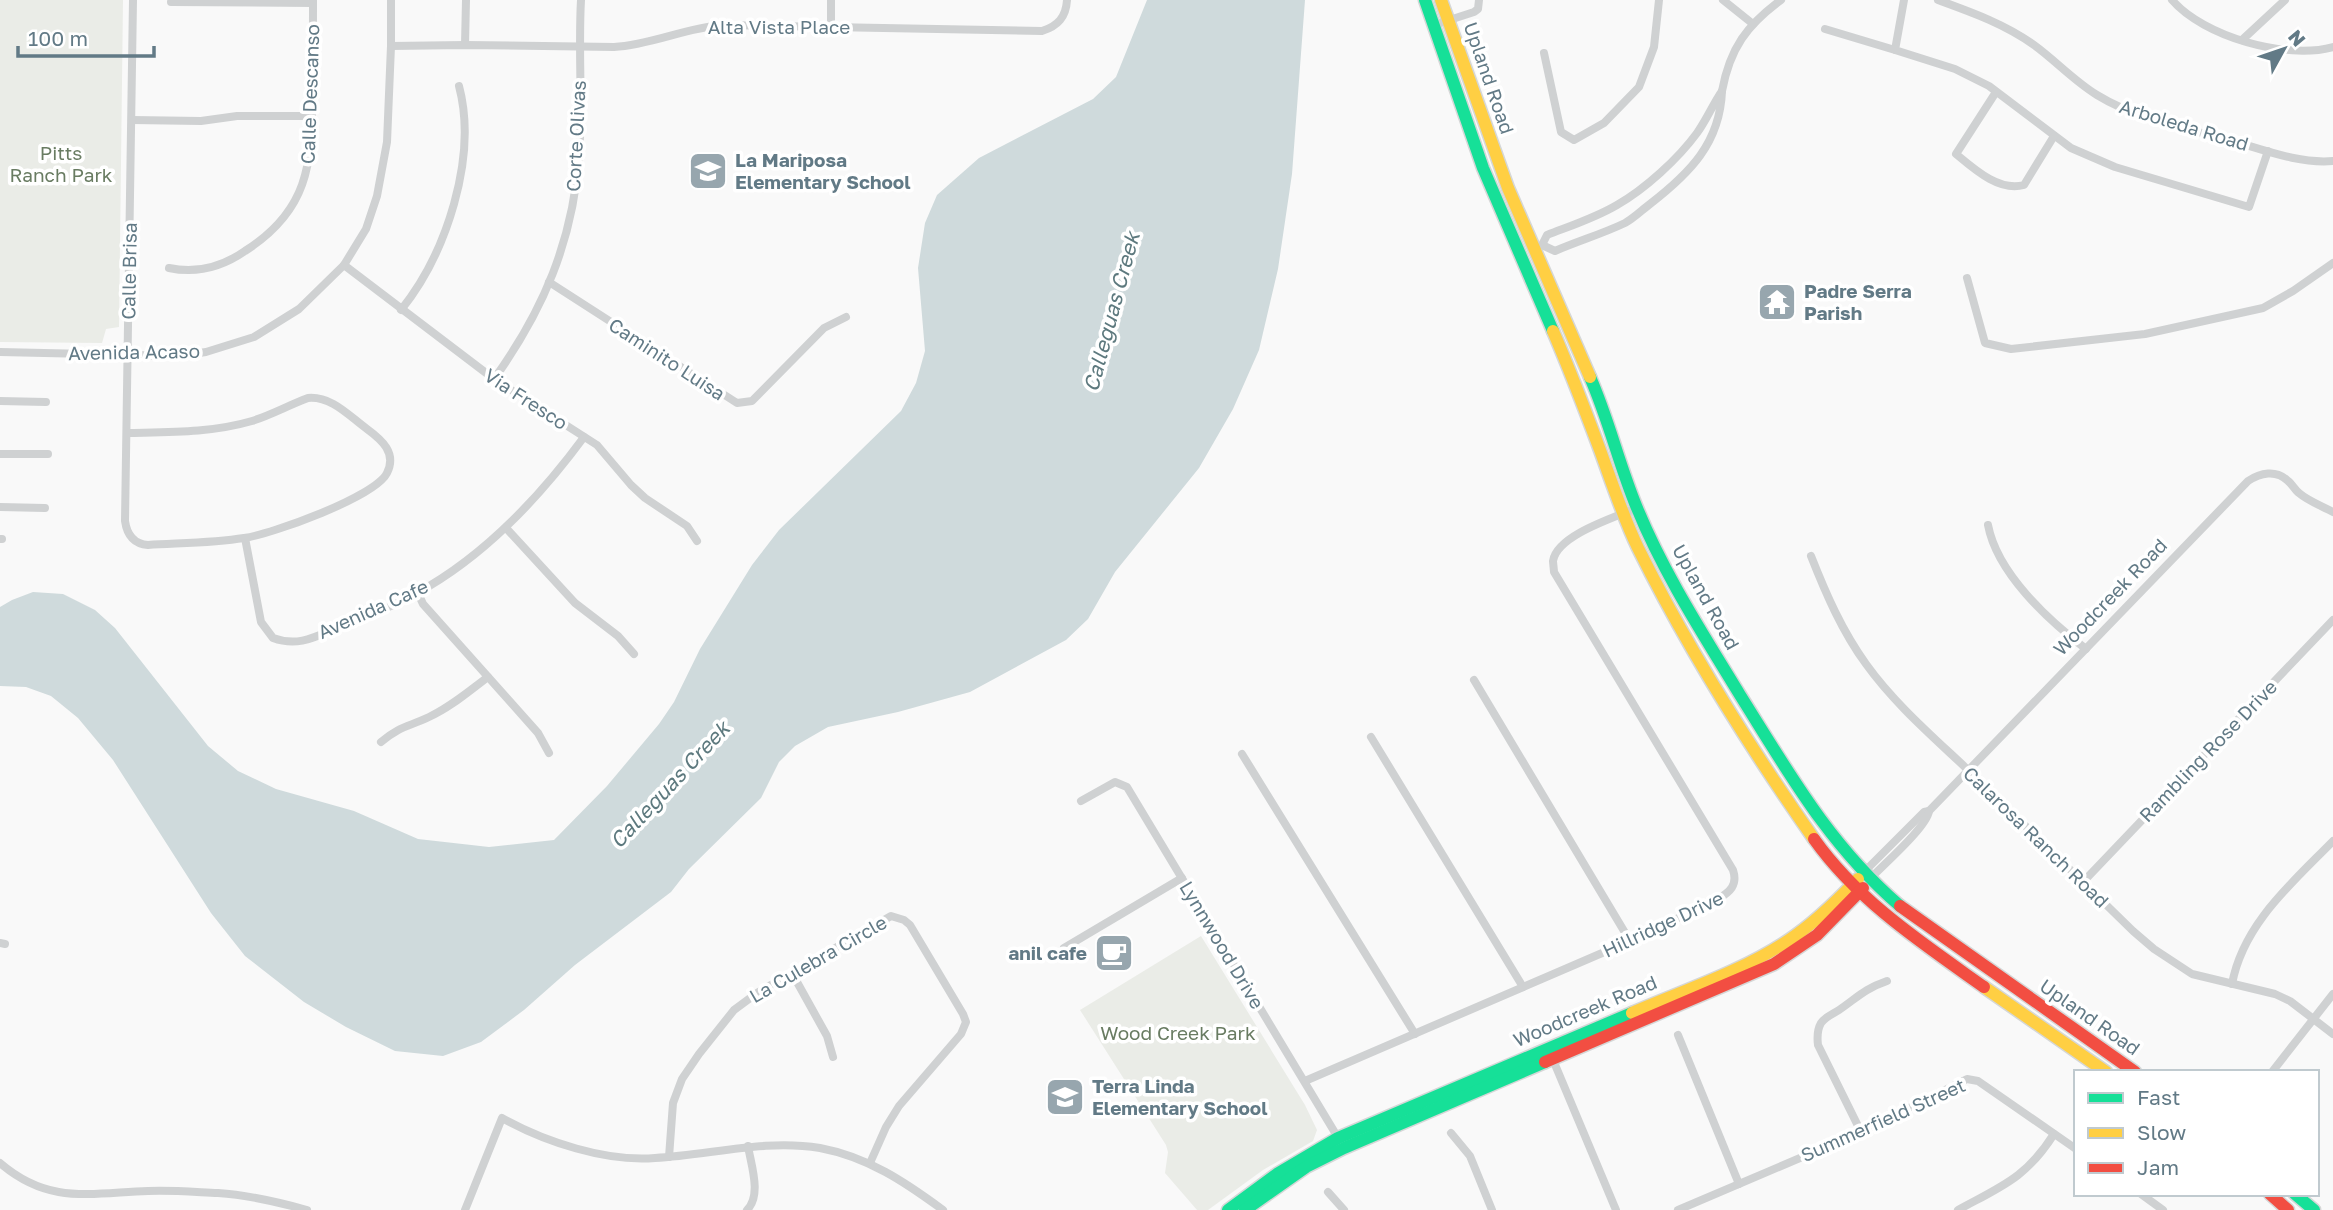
<svg xmlns="http://www.w3.org/2000/svg" width="2333" height="1210" viewBox="0 0 2333 1210" font-family="'Golos Text',sans-serif">
	<rect width="100%" height="100%" fill="#f9f9f9"/>
	<g fill="#eaece7">
		<polygon points="0,0 123,0 119,327 106,329 102,343 0,342"/>
		<polygon points="1201,936 1305,1105 1317,1130 1313,1141 1263,1170 1208,1210 1197,1210 1165,1173 1168,1152 1166,1145 1080,1010"/>
	</g>
	<polygon fill="#cfdadc" points="1147,0 1305,0 1292,174 1278,269 1259,350 1233,409 1199,468 1115,572 1088,619 1066,640 970,692 898,712 828,727 795,746 779,762 761,798 689,869 671,892 575,965 524,1010 481,1042 443,1056 395,1051 346,1027 304,1002 245,956 211,913 113,760 78,718 51,696 26,687 0,686 0,607 12,600 33,592 63,594 95,610 115,628 208,746 238,771 276,789 354,811 418,839 489,847 554,840 607,786 659,724 674,702 700,649 752,565 779,530 901,411 916,383 925,351 918,268 925,223 937,195 979,158 1093,99 1116,77"/>
	<g fill="none" stroke-linecap="round" stroke-linejoin="round">
		<g stroke="#d5d7d7" stroke-width="15">
			<g id="fast">
				<polyline points="1425,0 1483,168 1553,331"/>
				<path d="M 1590,377 C 1609,420 1619,465 1637,508 C 1664,574 1703,634 1740,695 C 1789,773 1829,845 1900,906"/>
				<polyline points="2295,1194 2314,1210"/>
				<polyline points="1228,1210 1277,1174 1338,1138 1632,1013"/>
				<polyline points="1245,1210 1306,1167 1344,1148 1545,1062"/>
			</g>
		</g>
		<g stroke="#d5d7d7" stroke-width="15">
			<g id="slow">
				<polyline points="1441,0 1508,188 1590,377"/>
				<path d="M 1553,331 C 1570,370 1585,410 1600,450 C 1612,483 1623,517 1638,548 C 1687,647 1751,749 1814,839"/>
				<polyline points="1984,987 2106,1072"/>
				<path d="M 1632,1013 C 1685,990 1741,972 1789,940 C 1815,923 1837,901 1858,879"/>
			</g>
		</g>
		<g stroke="#d5d7d7" stroke-width="15">
			<g id="jam">
				<path d="M 1814,839 C 1858,901 1922,943 1984,987"/>
				<polyline points="1900,906 2135,1072"/>
				<polyline points="1545,1062 1774,964 1817,935 1863,888"/>
				<polyline points="2270,1194 2288,1210"/>
			</g>
		</g>
		<g stroke="#cfd1d2" stroke-width="8">
			<polyline points="1723,0 1753,24"/>
			<polyline points="1904,0 1895,50 1955,69 1989,86 2071,148 2115,167 2249,207 2268,151"/>
			<path d="M 1938,0 C 1971,12 2005,24 2034,45 C 2056,61 2074,81 2097,95 C 2136,119 2185,128 2229,140 C 2262,149 2298,164 2333,161"/>
			<path d="M 2172,0 C 2204,37 2286,60 2333,47"/>
			<polyline points="171,2 313,3"/>
			<polyline points="1434,25 1474,12 1478,9 1479,0"/>
			<polyline points="831,27 831,0"/>
			<polyline points="1825,29 1895,50"/>
			<polyline points="2242,40 2285,0"/>
			<polyline points="465,45 466,0"/>
			<path d="M 391,46 L 465,45 L 614,47 C 651,45 685,28 722,25 L 1042,31 C 1058,26 1066,17 1067,0"/>
			<polyline points="1544,53 1561,132 1574,140 1604,123 1639,87 1654,47 1659,0"/>
			<path d="M 1722,91 C 1720,143 1690,173 1650,204 C 1642,210 1634,218 1625,223 C 1602,234 1578,241 1555,251 L 1542,245 L 1547,235 C 1570,226 1595,218 1617,205 C 1645,189 1678,159 1697,133 C 1707,119 1713,104 1722,91 Z"/>
			<path d="M 1722,91 C 1730,48 1747,25 1781,0"/>
			<path d="M 1996,92 L 1956,154 C 1974,169 1999,192 2024,185 L 2054,136"/>
			<polyline points="132,120 201,121 237,116 312,116"/>
			<polyline points="344,265 494,379 597,445 631,485 645,498 687,526 697,541"/>
			<path d="M 169,268 C 197,274 222,267 245,251 C 308,211 312,165 312,97 C 313,65 313,32 313,0"/>
			<polyline points="1967,278 1985,343 2011,349 2145,334 2263,308 2293,291 2333,263"/>
			<polyline points="549,282 737,403 752,401 824,328 846,317"/>
			<path d="M 401,310 C 446,254 478,158 459,86"/>
			<polyline points="0,352 177,356 206,352 254,337 299,309 344,265 366,229 377,196 387,142 391,46 391,0"/>
			<path d="M 494,379 C 543,311 573,241 579,156 C 583,104 578,52 581,0"/>
			<polyline points="0,401 46,402"/>
			<path d="M 127,433 C 169,432 211,433 252,421 C 271,415 289,405 308,398 C 332,396 349,416 367,429 C 382,440 397,453 387,473 C 375,497 272,534 244,538 C 213,543 180,543 148,545 C 134,544 127,535 125,521 L 133,0"/>
			<polyline points="0,454 48,454"/>
			<polyline points="0,507 45,508"/>
			<path d="M 1988,525 C 1997,573 2048,620 2086,649"/>
			<polyline points="506,528 575,603 618,636 634,654"/>
			<path d="M 245,538 L 261,622 L 273,638 C 300,648 318,635 344,625 C 368,616 394,606 417,593 C 485,556 539,498 584,437"/>
			<polyline points="0,539 2,539"/>
			<path d="M 1811,556 C 1826,594 1842,631 1866,664 C 1894,703 1931,735 1966,768 C 2022,822 2077,877 2133,931 L 2154,949 L 2192,974 L 2275,994 L 2290,1001 L 2333,1034"/>
			<polyline points="418,593 423,604 538,733 549,753"/>
			<polyline points="1474,680 1630,941"/>
			<polyline points="1371,737 1523,987"/>
			<path d="M 381,742 C 400,726 408,727 429,717 C 451,707 469,691 488,677"/>
			<polyline points="1242,754 1415,1034"/>
			<polyline points="1081,801 1115,782 1127,787 1340,1141"/>
			<path d="M 1864,872 L 1924,812 L 1929,811 L 2248,481 C 2260,473 2276,469 2288,481 C 2292,484 2295,490 2299,493 C 2308,501 2322,506 2333,512"/>
			<path d="M 1870,879 C 1883,865 1927,827 1929,811"/>
			<polyline points="2083,882 2333,620"/>
			<polyline points="0,943 5,944"/>
			<polyline points="1064,948 1182,878"/>
			<polyline points="792,973 827,1036 833,1057"/>
			<path d="M 2232,984 C 2243,924 2292,883 2333,841"/>
			<polyline points="1678,1035 1739,1184"/>
			<polyline points="1551,1055 1616,1210"/>
			<polyline points="2272,1072 2333,994"/>
			<path d="M 1305,1081 L 1630,941 L 1718,899 C 1730,892 1738,885 1733,870 L 1554,572 C 1554,571 1553,562 1553,561 C 1557,535 1616,517 1637,508"/>
			<path d="M 1861,1132 L 1818,1045 C 1817,1037 1817,1030 1821,1023 C 1826,1016 1833,1014 1839,1010 C 1858,997 1864,989 1887,981"/>
			<polyline points="1451,1133 1470,1156 1492,1210"/>
			<polyline points="669,1157 673,1103 682,1079 699,1054 734,1010 757,993 891,916 904,920 910,925 963,1014 966,1022 961,1034 899,1106 886,1127 870,1163"/>
			<path d="M 0,1163 C 49,1205 90,1193 148,1191 C 171,1190 195,1192 218,1193 C 248,1195 278,1202 307,1210"/>
			<polyline points="1328,1192 1344,1210"/>
			<polyline points="2141,1194 2163,1210"/>
			<path d="M 465,1210 L 502,1118 C 545,1142 606,1162 655,1158 C 711,1155 764,1139 820,1148 C 868,1157 905,1182 943,1210"/>
			<path d="M 747,1210 C 762,1195 751,1165 748,1146"/>
			<polyline points="1678,1210 1861,1132 1967,1079 1978,1081 2076,1149"/>
			<path d="M 1958,1210 C 2002,1186 2026,1178 2054,1134"/>
		</g>
		<use href="#fast" stroke="#16e098" stroke-width="12"/>
		<use href="#slow" stroke="#ffcf43" stroke-width="12"/>
		<use href="#jam" stroke="#f24e42" stroke-width="12"/>
	</g>
	<defs>
		<g id="school-square" transform="scale(2.0125)"><rect x="-9" y="-9" width="18" height="18" rx="4" fill="#97a6ae" stroke="#fff"/><path d="M0-5L7-2L0 1L-7-2ZM-4 1L0 2.5L4 1V4Q0 6-4 4Z" fill="#fff"/></g>
		<g id="temple-square" transform="scale(2.0125)"><rect x="-9" y="-9" width="18" height="18" rx="4" fill="#97a6ae" stroke="#fff"/><path d="M0-6L5-2H3V0L6.5 2.5H4V6H1.5V3h-3V6H-4V2.5H-6.5L-3 0V-2H-5Z" fill="#fff"/></g>
		<g id="cafe-square" transform="scale(2.0125)"><rect x="-9" y="-9" width="18" height="18" rx="4" fill="#97a6ae" stroke="#fff"/><path d="M-5.5-4.5H6V0H3Q3 3.5 0 3.5H-2.5Q-5.5 3.5-5.5 0ZM3-3.2v2h1.7v-2ZM-6 4.5H4V6H-6Z" fill="#fff"/></g>
	</defs>
	<g fill-rule="evenodd">
		<use href="#school-square" x="708" y="171"/>
		<use href="#temple-square" x="1777" y="302"/>
		<use href="#cafe-square" x="1114" y="953"/>
		<use href="#school-square" x="1065" y="1097"/>
	</g>
	<g text-anchor="middle" stroke-width="7" stroke-linejoin="round" paint-order="stroke">
		<g font-size="19" fill="#627a86" stroke="#fff">
			<text x="779" y="34">Alta Vista Place</text>
			<text transform="translate(1489 78) rotate(71)" y="7">Upland Road</text>
			<text transform="translate(310 94) rotate(-88)" y="7">Calle Descanso</text>
			<text transform="translate(2184 125) rotate(17)" y="7">Arboleda Road</text>
			<text transform="translate(576 136) rotate(-87)" y="7">Corte Olivas</text>
			<text transform="translate(129 271) rotate(-89)" y="7">Calle Brisa</text>
			<text transform="translate(134 352) rotate(-1)" y="7">Avenida Acaso</text>
			<text transform="translate(667 359) rotate(33)" y="7">Caminito Luisa</text>
			<text transform="translate(526 399) rotate(33)" y="7">Via Fresco</text>
			<text transform="translate(1706 597) rotate(61)" y="7">Upland Road</text>
			<text transform="translate(2110 597) rotate(-46)" y="7">Woodcreek Road</text>
			<text transform="translate(373 609) rotate(-24)" y="7">Avenida Cafe</text>
			<text transform="translate(2208 751) rotate(-46)" y="7">Rambling Rose Drive</text>
			<text transform="translate(2036 837) rotate(44)" y="7">Calarosa Ranch Road</text>
			<text transform="translate(1663 924) rotate(-25)" y="7">Hillridge Drive</text>
			<text transform="translate(1222 945) rotate(59)" y="7">Lynnwood Drive</text>
			<text transform="translate(818 959) rotate(-30)" y="7">La Culebra Circle</text>
			<text transform="translate(1585 1011) rotate(-23)" y="7">Woodcreek Road</text>
			<text transform="translate(2090 1017) rotate(35)" y="7">Upland Road</text>
			<text transform="translate(1883 1120) rotate(-24)" y="7">Summerfield Street</text>
		</g>
		<g font-size="19" fill="#697c62" stroke="#fff">
			<text x="61" y="160">Pitts<tspan x="61" dy="22">Ranch Park</tspan></text>
			<text x="1178" y="1040">Wood Creek Park</text>
		</g>
		<g font-size="19" font-weight="bold" fill="#627a86" stroke="#fff" text-anchor="start">
			<text x="735" y="167">La Mariposa<tspan x="735" dy="22">Elementary School</tspan></text>
			<text x="1804" y="298">Padre Serra<tspan x="1804" dy="22">Parish</tspan></text>
			<text x="1087" y="960" text-anchor="end">anil cafe</text>
			<text x="1092" y="1093">Terra Linda<tspan x="1092" dy="22">Elementary School</tspan></text>
		</g>
		<g font-size="21" font-style="italic" fill="#5d797e" stroke="#fff">
			<text transform="translate(1112 312) rotate(-75)" y="7">Calleguas Creek</text>
			<text transform="translate(670 785) rotate(-47)" y="7">Calleguas Creek</text>
		</g>
	</g>
	<rect x="2074" y="1070" width="245" height="126" fill="#ffffff" stroke="#c0cacf" stroke-width="2"/>
	<rect x="2088" y="1093" width="35" height="10" fill="#16e098" stroke="#c0cacf" stroke-width="2"/>
	<text x="2137" y="1105" font-size="21" fill="#627a86">Fast</text>
	<rect x="2088" y="1128" width="35" height="10" fill="#ffcf43" stroke="#c0cacf" stroke-width="2"/>
	<text x="2137" y="1140" font-size="21" fill="#627a86">Slow</text>
	<rect x="2088" y="1163" width="35" height="10" fill="#f24e42" stroke="#c0cacf" stroke-width="2"/>
	<text x="2137" y="1175" font-size="21" fill="#627a86">Jam</text>
	<g transform="translate(2284 49) rotate(50)" stroke="#ffffff" stroke-width="5" paint-order="stroke">
	<path d="M0-5L12 26L0 18L-12 26Z" fill="#627a86"/>
	<text y="-10" font-size="19" font-weight="bold" text-anchor="middle" fill="#627a86">N</text>
	</g>
	<path d="M18 46v10h136v-10" fill="none" stroke="#627a86" stroke-width="3.5"/>
	<text x="28" y="46" font-size="21" fill="#627a86" stroke="#ffffff" stroke-width="5" paint-order="stroke">100 m</text>
</svg>
